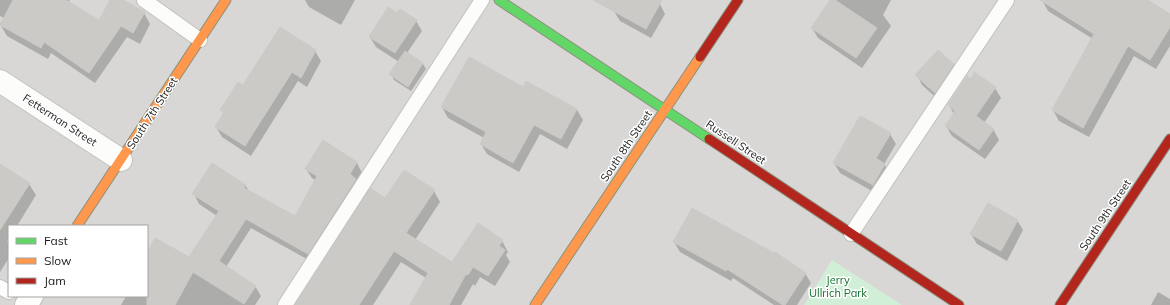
<svg xmlns="http://www.w3.org/2000/svg" width="1170" height="305" viewBox="0 0 1170 305" font-family="Mulish,sans-serif">
	<rect width="100%" height="100%" fill="#e9e8e3"/>
	<path fill="#d8d7d5" fill-rule="evenodd" d="M 0,0 L 1170,0 L 1170,305 L 0,305 ZM 9,226 L 147,226 L 147,296 L 9,296 Z"/>
	<polygon fill="#d1efd7" points="832,260 902,305 804,305"/>
	<g fill="#0003">
		<polygon points="0,0 70,0 68,2 99,21 111,0 121,0 144,13 150,24 140,44 127,37 95,83 51,53 48,59 7,36 0,24 4,18 0,16"/>
		<polygon points="305,0 355,0 341,25 309,7"/>
		<polygon points="607,0 652,0 660,4 665,14 651,38 620,21"/>
		<polygon points="831,0 891,0 883,15 891,26 862,68 818,38 812,28"/>
		<polygon points="1042,0 1146,0 1170,15 1170,46 1156,69 1134,56 1089,137 1059,121 1053,110 1093,39 1048,11"/>
		<polygon points="398,14 416,21 422,31 407,53 423,64 426,69 411,91 394,80 391,74 399,62 376,47 370,37"/>
		<polygon points="315,51 321,61 307,87 298,81 251,156 222,137 216,127 224,114 222,110"/>
		<polygon points="953,65 959,75 941,102 922,85 917,75"/>
		<polygon points="971,81 995,88 1001,98 984,123 993,129 999,140 985,159 952,136 946,126 954,114 949,105"/>
		<polygon points="526,82 577,110 583,120 567,149 540,134 519,172 487,154 481,144 484,138 448,118 442,107 523,88"/>
		<polygon points="890,134 896,144 884,164 890,175 879,195 840,173 834,163"/>
		<polygon points="323,141 357,163 362,173 314,263 251,228 226,267 255,286 261,296 255,305 121,305 126,296 147,296 147,254 189,258 217,216 199,204 194,194 246,186 249,192 295,218 316,181 312,178 306,169"/>
		<polygon points="0,165 29,184 36,195 17,226 9,226 9,238 7,242 9,247 9,258 0,272"/>
		<polygon points="434,191 440,202 415,240 453,264 502,241 508,252 506,255 510,262 495,286 480,277 475,286 473,284 461,305 411,305 426,278 401,262 373,305 296,305 385,200"/>
		<polygon points="1017,220 1023,230 1007,261 977,244 971,234"/>
		<polygon points="674,242 805,273 811,283 797,305 774,305 733,278 731,281 680,252"/>
		<polygon points="1158,292 1170,299 1170,305 1151,305"/>
	</g>
	<g fill="#cbcac6" stroke="#cccac5">
		<polygon points="13,0 66,0 99,20 110,0 123,0 145,12 133,33 121,26 89,73 44,42 41,48 0,25"/>
		<polygon points="593,0 662,0 646,29"/>
		<polygon points="830,0 835,0 877,28 856,58 811,28"/>
		<polygon points="1040,0 1148,0 1170,14 1170,27 1150,60 1128,46 1083,128 1052,110 1094,34"/>
		<polygon points="388,7 397,13 400,9 417,20 395,53 369,37"/>
		<polygon points="280,27 316,50 301,78 292,72 245,146 215,127 224,112 220,110 238,82 243,85"/>
		<polygon points="938,50 954,64 935,93 915,75"/>
		<polygon points="405,51 423,63 408,87 389,74"/>
		<polygon points="469,57 523,87 526,81 577,109 561,139 534,125 513,163 480,144 486,132 441,107"/>
		<polygon points="974,72 996,87 976,116 994,129 979,150 945,126 955,111 948,105 967,76 971,79"/>
		<polygon points="860,116 891,133 876,158 885,164 873,185 833,163"/>
		<polygon points="323,140 357,162 350,174 356,179 308,254 246,219 219,261 256,286 244,304 193,272 175,305 147,305 147,252 155,238 189,257 219,211 192,194 212,163 246,185 244,188 295,216 317,176 305,169"/>
		<polygon points="0,164 30,183 0,230"/>
		<polygon points="404,170 435,190 406,233 452,262 478,223 503,240 499,246 505,250 488,276 473,267 468,275 466,274 449,305 410,305 428,273 394,251 359,305 295,305 370,188 385,198"/>
		<polygon points="988,203 1018,220 1001,251 970,234"/>
		<polygon points="692,208 774,253 775,252 806,273 785,305 783,305 727,269 726,271 673,242"/>
	</g>
	<g fill="none" stroke-linecap="round" stroke-linejoin="round">
		<g stroke="#c2c2bf" stroke-width="16">
			<g id="lane">
				<polyline points="144,0 200,40"/>
				<polyline points="851,234 1007,0"/>
				<polyline points="0,287 9,292"/>
				<polyline points="285,305 482,0"/>
			</g>
		</g>
		<g stroke="#c2c2bf" stroke-width="24">
			<g id="street">
				<polyline points="0,81 121,160"/>
				<polyline points="26,305 32,296"/>
			</g>
		</g>
		<g stroke="#8c917d" stroke-width="11">
			<polyline id="fast" points="499,0 709,139"/>
		</g>
		<g stroke="#8c917d" stroke-width="11">
			<g id="slow">
				<polyline points="77,226 226,0"/>
				<polyline points="535,305 700,57"/>
			</g>
		</g>
		<g stroke="#8c917d" stroke-width="11">
			<g id="jam">
				<polyline points="700,57 738,0"/>
				<polyline points="709,139 959,305"/>
				<polyline points="1060,305 1170,139"/>
			</g>
		</g>
		<use href="#lane" stroke="#fcfcfb" stroke-width="14"/>
		<use href="#street" stroke="#fcfcfb" stroke-width="22"/>
		<use href="#fast" stroke="#63d668" stroke-width="9"/>
		<use href="#slow" stroke="#ff974d" stroke-width="9"/>
		<use href="#jam" stroke="#b3261e" stroke-width="9"/>
	</g>
	<g text-anchor="middle" stroke-width="3" stroke-linejoin="round" paint-order="stroke">
		<g font-size="11" fill="#1b1b1b" stroke="#fff">
			<text transform="translate(152 113) rotate(-57)" y="4">South 7th Street</text>
			<text transform="translate(60 120) rotate(33)" y="4">Fetterman Street</text>
			<text transform="translate(736 142) rotate(34)" y="4">Russell Street</text>
			<text transform="translate(626 146) rotate(-56)" y="4">South 8th Street</text>
			<text transform="translate(1105 215) rotate(-56)" y="4">South 9th Street</text>
		</g>
		<g font-size="11" fill="#10712c" stroke="#fff">
			<text x="838" y="284">Jerry<tspan x="838" dy="13">Ullrich Park</tspan></text>
		</g>
	</g>
	<rect x="8" y="225" width="140" height="72" fill="#ffffff" stroke="#a4a4a4"/>
	<rect x="16" y="238" width="20" height="6" fill="#63d668" stroke="#a4a4a4"/>
	<text x="44" y="245" font-size="12" fill="#1b1b1b">Fast</text>
	<rect x="16" y="258" width="20" height="6" fill="#ff974d" stroke="#a4a4a4"/>
	<text x="44" y="265" font-size="12" fill="#1b1b1b">Slow</text>
	<rect x="16" y="278" width="20" height="6" fill="#b3261e" stroke="#a4a4a4"/>
	<text x="44" y="285" font-size="12" fill="#1b1b1b">Jam</text>
</svg>
